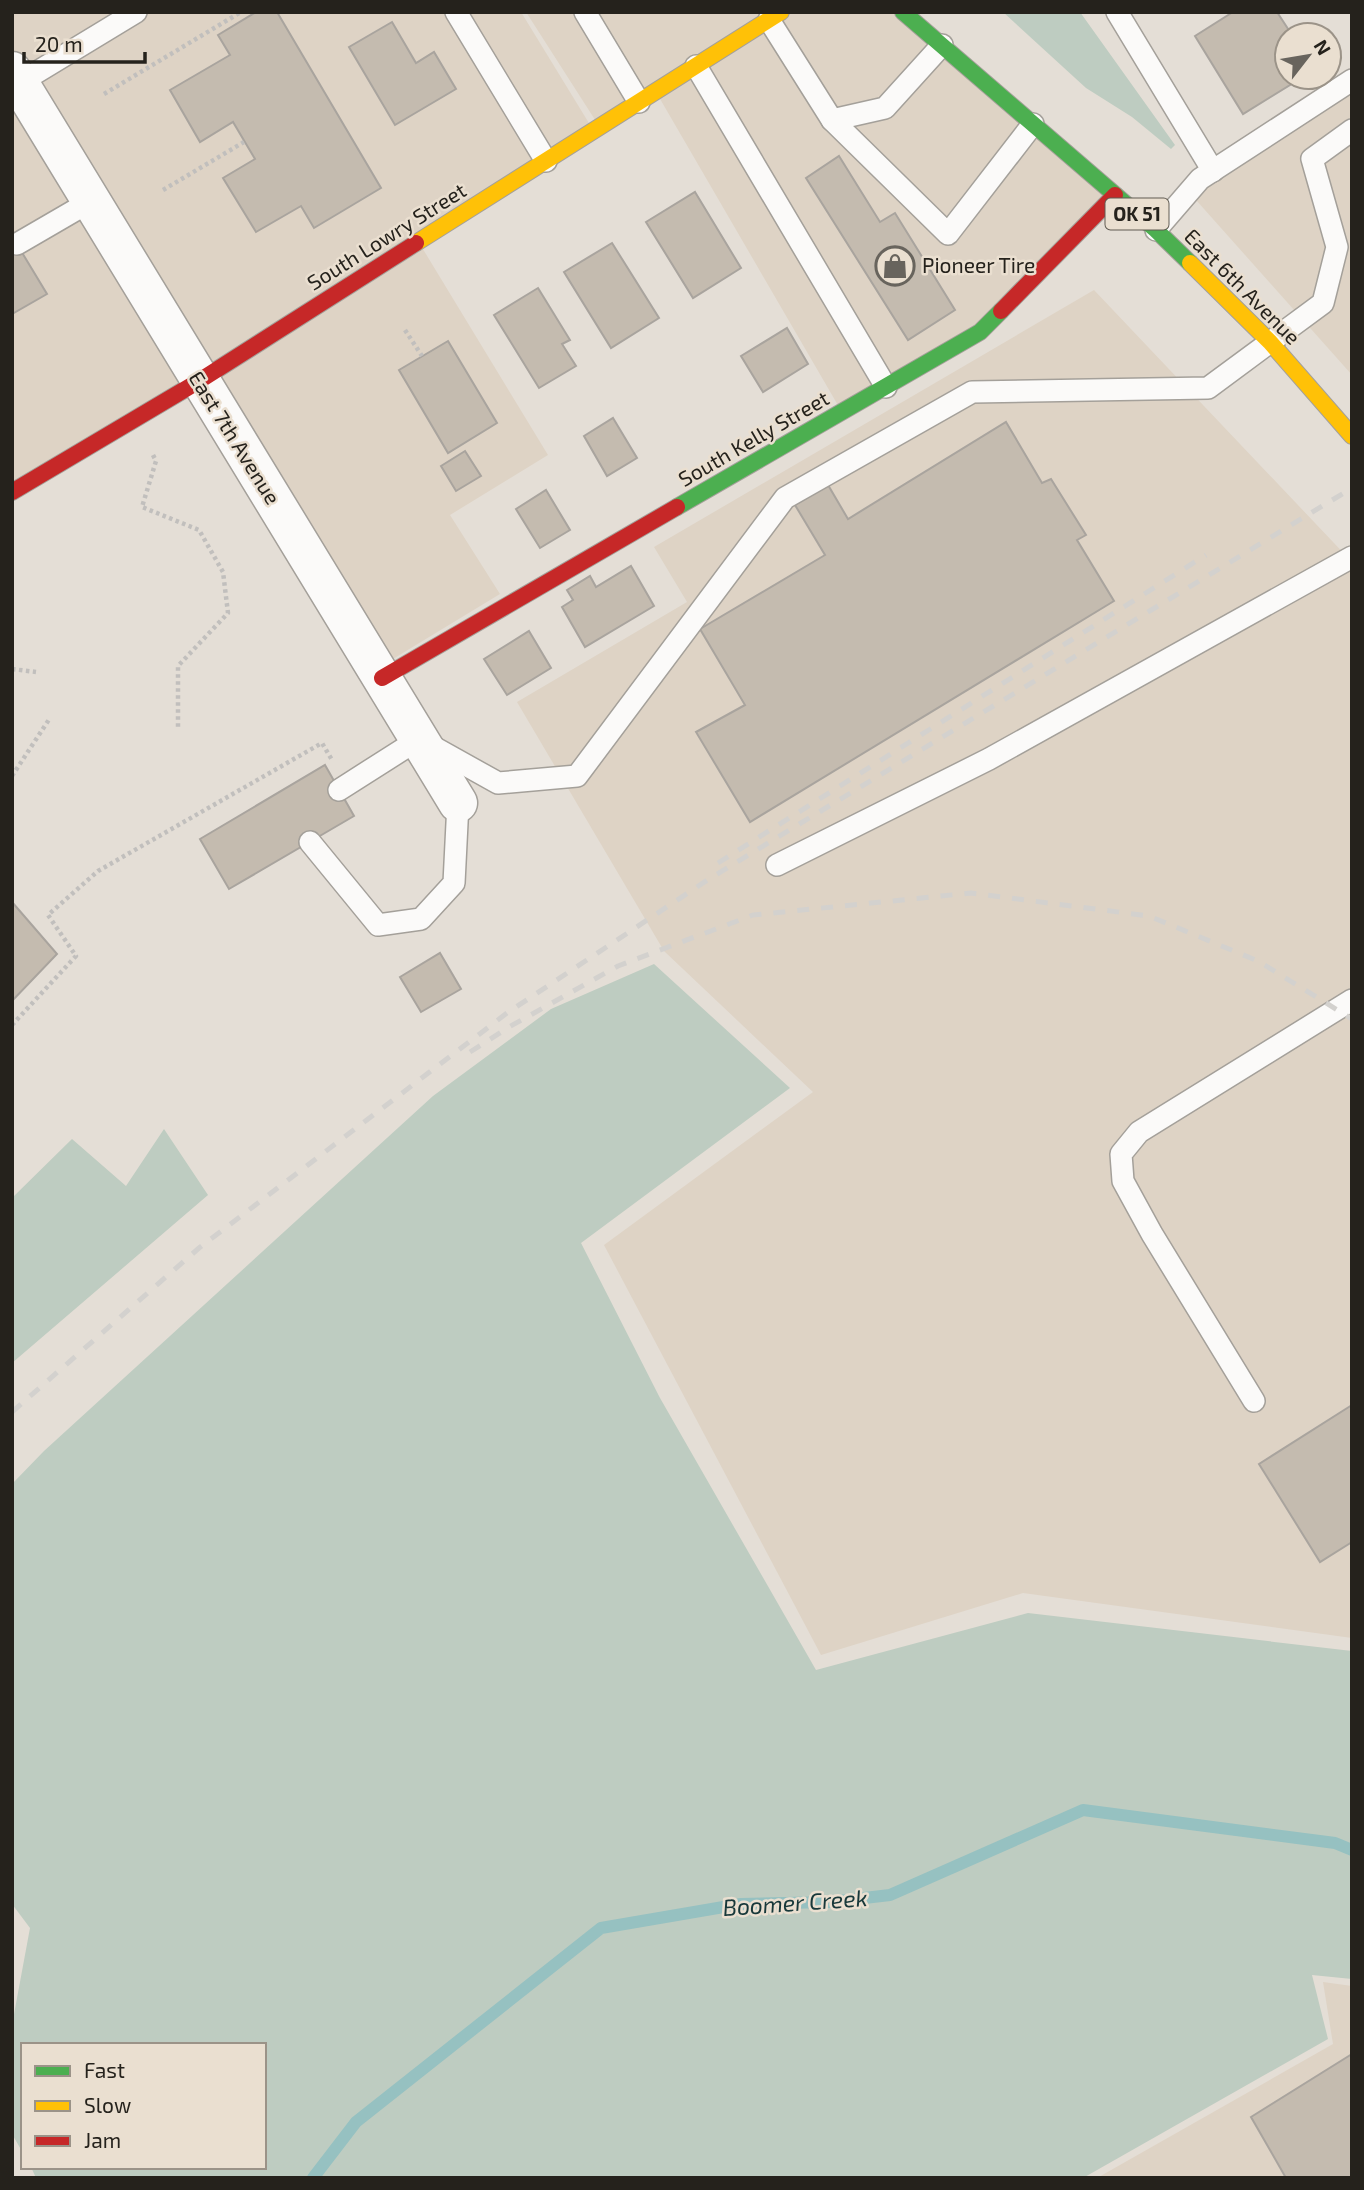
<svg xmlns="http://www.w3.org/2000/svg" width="1364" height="2190" viewBox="0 0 1364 2190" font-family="'Exo 2',sans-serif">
	<rect width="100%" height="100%" fill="#e4ded6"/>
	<g fill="#ded3c5">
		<polygon points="12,12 136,12 20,83 199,378 12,491"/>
		<polygon points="142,12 521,12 595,133 418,241 548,455 450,515 500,594 378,668 23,85"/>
		<polygon points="526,12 901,12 1111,195 976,328 839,407 656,92 599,126"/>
		<polygon points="1352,86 1352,375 1188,191"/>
		<polygon points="1094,290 1352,562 1352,1638 1023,1593 821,1655 604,1245 813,1092 664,951 517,702 687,602 654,547"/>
		<polygon points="1323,1982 1352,1986 1352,2178 1097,2178 1333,2044"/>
	</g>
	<g fill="#beccc1">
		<polygon points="1003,12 1080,12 1175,145 1171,149 1132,117 1086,88"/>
		<polygon points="654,964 790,1088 581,1243 660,1398 816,1670 1028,1613 1352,1651 1352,1979 1312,1975 1328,2039 1083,2178 36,2178 31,2167 264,2167 264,2045 23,2045 23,2153 12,2134 12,2025 30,1928 12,1904 12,1484 44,1451 433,1096 551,1009"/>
		<polygon points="164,1129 208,1195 12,1363 12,1198 72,1139 126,1186"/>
	</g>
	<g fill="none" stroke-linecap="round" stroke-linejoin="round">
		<polyline stroke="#96c1c1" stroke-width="12" points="313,2178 356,2122 601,1928 741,1904 830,1902 890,1895 1083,1810 1335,1843 1352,1850"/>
	</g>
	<g fill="#c4bbaf" stroke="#a9a49e" stroke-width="2">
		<polygon points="256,12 277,12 381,188 314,228 301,206 256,232 223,178 255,159 233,122 200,142 170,90 230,55 218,35"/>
		<polygon points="1233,12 1277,12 1292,35 1287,35 1287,77 1303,77 1243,114 1195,36"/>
		<polygon points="392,22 416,63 434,52 456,89 395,125 349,47"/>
		<polygon points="839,156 880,222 895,213 955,310 908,340 806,178"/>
		<polygon points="695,192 741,268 693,298 646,222"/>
		<polygon points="12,236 47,294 12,314"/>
		<polygon points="612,243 659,318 611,348 564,272"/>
		<polygon points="538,288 570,340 562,344 576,366 539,388 494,315"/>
		<polygon points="787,328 808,364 763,392 741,356"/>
		<polygon points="448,341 497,423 448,453 399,370"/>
		<polygon points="613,418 637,458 607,476 584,436"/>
		<polygon points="1006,422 1042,483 1051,479 1086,535 1077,540 1114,601 750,822 696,732 745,705 700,629 825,555 795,505 828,485 848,519"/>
		<polygon points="465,451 481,476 456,491 441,466"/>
		<polygon points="546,490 570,530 540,548 516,509"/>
		<polygon points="631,566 654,606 585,647 562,607 573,600 567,590 590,576 596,587"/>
		<polygon points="529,631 551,668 507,695 484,659"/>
		<polygon points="325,765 354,816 229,889 200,839"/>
		<polygon points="12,902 57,954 12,1001"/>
		<polygon points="440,953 461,989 421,1012 400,977"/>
		<polygon points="1352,1405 1352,1542 1320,1562 1259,1464"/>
		<polygon points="1352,2054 1352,2178 1286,2178 1251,2117"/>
	</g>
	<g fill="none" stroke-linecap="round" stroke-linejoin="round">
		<g stroke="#a4a09a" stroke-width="24">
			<g id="lane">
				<polyline points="456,12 546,161"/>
				<polyline points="585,12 639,102"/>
				<polyline points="1117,12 1213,171"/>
				<polyline points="769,20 832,120 948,234 1033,124"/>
				<polyline points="696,66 886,387"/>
				<polyline points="19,83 136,12"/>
				<polyline points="832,120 885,108 942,45"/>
				<polyline points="1156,230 1200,179 1352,80"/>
				<polyline points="17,244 91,201"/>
				<polyline points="339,790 419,739 498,783 577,776 785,498 972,392 1208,388 1323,303 1337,247 1312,159 1352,130"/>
				<polyline points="310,842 378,925 421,919 454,883 458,803"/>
				<polyline points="777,865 989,759 1352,557"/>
				<polyline points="1254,1401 1152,1234 1123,1181 1121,1154 1139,1132 1352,1000"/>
			</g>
		</g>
		<g stroke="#a4a09a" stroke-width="41">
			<polyline id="street" points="12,71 458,803"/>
		</g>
		<g stroke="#a4a09a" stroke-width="18">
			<g id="fast">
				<polyline points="903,12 1156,230 1190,263"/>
				<polyline points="677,507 980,332 1001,311"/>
			</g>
		</g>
		<g stroke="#a4a09a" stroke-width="18">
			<g id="slow">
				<polyline points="416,243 781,12"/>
				<polyline points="1190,263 1270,342 1352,436"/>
			</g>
		</g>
		<g stroke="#a4a09a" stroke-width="18">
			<g id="jam">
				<polyline points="1001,311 1115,195"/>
				<polyline points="12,492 199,381 416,243"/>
				<polyline points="382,678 677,507"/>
			</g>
		</g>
		<g stroke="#c1bfbd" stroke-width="4.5" stroke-dasharray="3.5 3.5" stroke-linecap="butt">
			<polyline points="104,94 241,12"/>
			<polyline points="163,190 244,142"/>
			<polyline points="405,330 422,356"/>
			<polyline points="153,455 156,461 142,507 199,530 223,572 228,613 178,666 178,730"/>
			<polyline points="12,669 36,672"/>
			<polyline points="12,776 50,718"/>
			<polyline points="12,1025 76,956 48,915 98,871 322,743 332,760"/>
		</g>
		<use href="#lane" stroke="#fbfaf9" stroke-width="21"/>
		<use href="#street" stroke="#fbfaf9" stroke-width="38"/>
		<use href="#fast" stroke="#4caf50" stroke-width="16"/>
		<use href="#slow" stroke="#ffc107" stroke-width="16"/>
		<use href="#jam" stroke="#c62828" stroke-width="16"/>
		<g stroke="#d3d1ce" stroke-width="5" stroke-dasharray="12 12" stroke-linecap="butt">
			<polyline points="718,863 1206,555"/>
			<polyline points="470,1052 509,1027 618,966 753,915 971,893 1149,916 1258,961 1352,1019"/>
			<polyline points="12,1412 199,1248 507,1013 709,879 1352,488"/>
		</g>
	</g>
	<defs>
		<g id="shop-ring" transform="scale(2.0125)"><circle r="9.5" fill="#eadfd0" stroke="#68645d" stroke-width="1.5"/><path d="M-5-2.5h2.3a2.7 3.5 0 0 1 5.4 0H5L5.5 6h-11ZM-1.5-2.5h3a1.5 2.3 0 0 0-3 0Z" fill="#68645d"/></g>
	</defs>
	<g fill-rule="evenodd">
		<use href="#shop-ring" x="895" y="266"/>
	</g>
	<g text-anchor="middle" stroke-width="5" stroke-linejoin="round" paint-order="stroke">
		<rect fill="#eadfd0" stroke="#605b52" stroke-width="2" x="1105.5" y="198.5" width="63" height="31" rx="5"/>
		<g font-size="19" font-weight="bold" fill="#25221c">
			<text x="1137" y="221">OK 51</text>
		</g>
		<g font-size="21" fill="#25221c" stroke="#eadfd0">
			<text transform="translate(387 237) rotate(-32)" y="7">South Lowry Street</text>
			<text transform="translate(1242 287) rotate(45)" y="7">East 6th Avenue</text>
			<text transform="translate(234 438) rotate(58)" y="7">East 7th Avenue</text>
			<text transform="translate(754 439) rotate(-30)" y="7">South Kelly Street</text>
		</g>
		<g font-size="21" fill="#25221c" stroke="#eadfd0" text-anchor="start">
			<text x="922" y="273">Pioneer Tire</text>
		</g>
		<g font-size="23" font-style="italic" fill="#17383a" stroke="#eadfd0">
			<text transform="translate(795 1903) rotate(-4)" y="8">Boomer Creek</text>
		</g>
	</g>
	<rect width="1364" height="2190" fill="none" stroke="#25221c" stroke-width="28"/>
	<rect x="21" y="2043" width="245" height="126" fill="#eadfd0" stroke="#9b9388" stroke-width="2"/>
	<rect x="35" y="2066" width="35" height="10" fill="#4caf50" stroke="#9b9388" stroke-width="2"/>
	<text x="84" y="2078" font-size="21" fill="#25221c">Fast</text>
	<rect x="35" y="2101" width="35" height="10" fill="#ffc107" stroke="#9b9388" stroke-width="2"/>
	<text x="84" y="2113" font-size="21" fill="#25221c">Slow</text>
	<rect x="35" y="2136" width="35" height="10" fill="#c62828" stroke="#9b9388" stroke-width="2"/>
	<text x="84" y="2148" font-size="21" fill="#25221c">Jam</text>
	<g transform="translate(1308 56) rotate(59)"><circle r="33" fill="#eadfd0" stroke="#9b9388" stroke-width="2"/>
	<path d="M0-5L12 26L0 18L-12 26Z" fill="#68645d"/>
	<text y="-10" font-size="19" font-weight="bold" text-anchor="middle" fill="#25221c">N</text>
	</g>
	<path d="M24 52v10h121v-10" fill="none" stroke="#25221c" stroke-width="3.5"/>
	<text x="35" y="52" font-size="21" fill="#25221c" stroke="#eadfd0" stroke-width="5" paint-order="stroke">20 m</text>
</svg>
